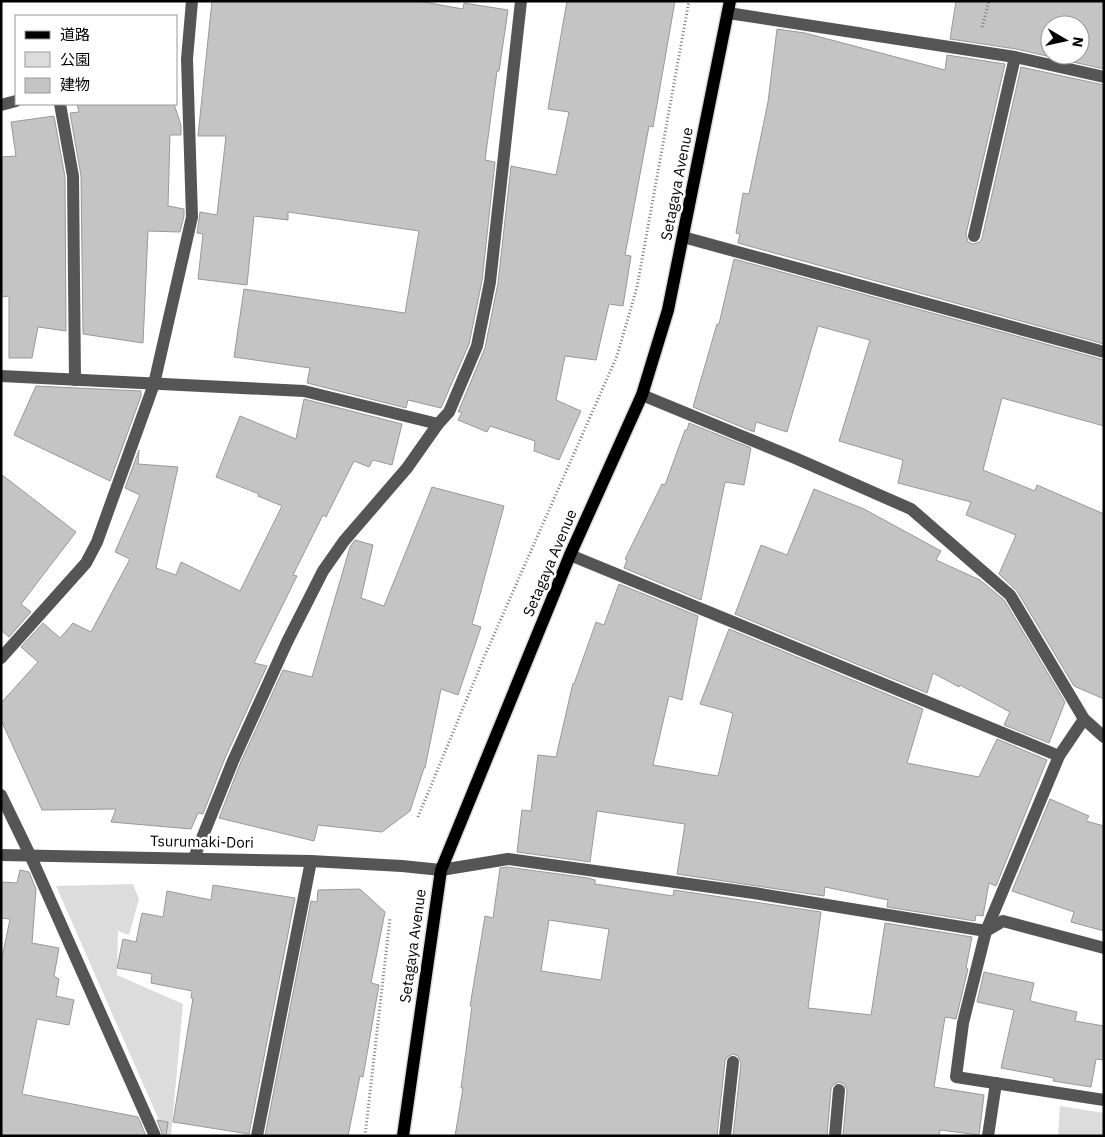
<svg xmlns="http://www.w3.org/2000/svg" width="1105" height="1137" viewBox="0 0 1105 1137" font-family="'IBM Plex Sans','Noto Sans JP',sans-serif">
	<rect width="100%" height="100%" fill="#fff"/>
	<g fill="#dcdcdc">
		<polygon points="133,884 139,899 129,935 118,931 117,975 183,1004 171,1136 166,1136 56,886"/>
		<polygon points="1060,1106 1104,1113 1104,1136 1058,1136"/>
	</g>
	<g fill="#c4c4c4" stroke="#999" fill-rule="evenodd">
		<polygon points="212,1 418,1 463,9 464,3 508,10 499,71 497,71 485,160 495,162 482,281 469,344 441,408 408,400 406,408 307,383 310,368 234,357 244,289 405,313 419,231 288,212 288,220 254,216 247,285 198,279 203,234 197,233 200,212 217,215 226,136 198,136"/>
		<polygon points="567,1 675,1 653,127 649,126 625,255 631,256 623,306 609,304 596,360 565,356 556,400 581,411 559,460 534,451 535,441 490,426 487,432 458,420 462,412 458,412 485,348 498,283 511,166 556,175 569,112 548,109"/>
		<path d="M 956,1 L 1104,1 L 1104,69 L 1016,49 L 950,39 ZM 1050,25 L 1080,25 L 1080,55 L 1050,55 Z"/>
		<polygon points="777,29 805,33 945,70 947,55 1005,64 966,234 968,242 973,244 980,242 982,238 1021,67 1104,85 1104,344 738,243 740,234 736,233 743,193 749,194 768,102"/>
		<polygon points="77,104 174,104 181,125 181,135 170,135 168,206 184,209 184,216 180,232 148,231 143,343 83,334 81,176 70,113 79,112"/>
		<polygon points="54,116 65,177 66,331 38,327 32,358 9,358 9,296 1,297 1,157 16,156 11,122"/>
		<polygon points="734,259 1104,360 1104,426 1002,398 983,470 1035,491 1037,485 1104,514 1104,699 1074,686 1017,591 999,574 1016,535 966,515 971,502 898,483 903,460 839,441 870,340 818,326 787,432 756,422 754,432 693,407 717,324 719,324"/>
		<polygon points="36,386 141,391 141,396 110,481 14,435"/>
		<polygon points="304,399 402,424 392,465 373,460 369,467 354,461 326,517 323,515 293,575 297,576 254,663 267,666 225,758 203,814 198,813 191,829 111,822 116,809 42,810 1,720 1,703 38,662 21,647 43,623 60,638 73,623 91,632 130,559 115,552 140,495 125,488 139,450 138,464 178,467 156,568 176,575 181,562 240,591 282,506 258,496 259,494 216,477 240,416 296,439"/>
		<polygon points="689,423 751,448 744,485 725,482 701,600 624,568 627,560 625,559 662,484 665,485 685,430 687,430"/>
		<polygon points="1,474 76,532 21,604 31,612 9,637 1,630"/>
		<polygon points="432,487 504,506 472,624 481,627 458,695 441,689 425,768 424,768 410,811 382,832 318,825 314,841 219,818 240,764 283,670 312,677 350,547 355,540 373,545 361,598 384,606"/>
		<polygon points="814,489 864,509 941,551 936,560 980,580 1004,600 1065,702 1049,743 1004,725 1010,712 960,685 959,687 933,673 927,693 735,614 761,545 787,555"/>
		<polygon points="619,584 698,616 682,700 669,696 653,765 718,776 733,713 700,704 729,629 923,709 907,763 979,777 997,739 1047,760 996,886 989,883 983,916 976,915 975,921 887,907 888,900 825,887 824,896 677,874 685,824 597,811 590,862 517,852 522,810 531,811 538,755 556,757 573,683 574,684 596,622 604,625"/>
		<polygon points="1050,799 1089,816 1086,821 1104,826 1104,931 1071,922 1074,912 1012,891"/>
		<path d="M 507,867 L 588,878 L 595,880 L 595,884 L 673,896 L 674,890 L 821,912 L 808,1008 L 871,1015 L 885,923 L 972,937 L 966,968 L 968,969 L 956,1019 L 945,1017 L 934,1087 L 984,1095 L 979,1135 L 940,1130 L 939,1136 L 843,1136 L 847,1090 L 844,1084 L 839,1082 L 833,1085 L 831,1089 L 827,1136 L 733,1136 L 741,1063 L 738,1056 L 733,1054 L 727,1057 L 725,1061 L 717,1136 L 455,1136 L 463,1088 L 461,1088 L 472,1006 L 470,1006 L 485,916 L 493,918 L 500,868 ZM 549,920 L 609,929 L 601,980 L 541,971 Z"/>
		<polygon points="20,870 29,872 36,889 32,943 59,948 54,976 59,979 56,996 74,1000 69,1025 37,1019 22,1094 138,1117 146,1136 1,1136 1,963 10,919 1,918 1,882 17,883"/>
		<polygon points="213,885 295,898 249,1134 173,1122 193,998 191,998 192,991 151,983 152,974 117,968 123,939 136,942 142,913 163,917 167,891 211,900"/>
		<polygon points="360,889 385,912 371,983 379,985 363,1077 360,1076 348,1136 265,1136 311,901 317,902 318,890"/>
		<polygon points="984,972 1034,983 1030,1001 1077,1012 1075,1021 1104,1026 1104,1060 1096,1059 1091,1087 1053,1081 1054,1078 1001,1068 1014,1010 977,1002"/>
		<polygon points="157,1120 168,1122 166,1136 163,1136"/>
	</g>
	<g fill="none" stroke-linecap="round" stroke-linejoin="round">
		<g stroke="#dbdbdb" stroke-width="15">
			<polyline id="major" points="403,1136 441,870 570,555 642,395 668,310 730,1"/>
		</g>
		<g stroke="#777" stroke-width="3" stroke-dasharray="1 2.5" stroke-linecap="butt">
			<polyline points="982,27 989,1"/>
			<polyline points="418,817 485,655 617,356 637,287 689,1"/>
			<polyline points="365,1136 390,918"/>
		</g>
		<g stroke="#555" stroke-width="12">
			<polyline points="728,13 1015,57 1104,77"/>
			<polyline points="60,104 73,176 75,380"/>
			<polyline points="1,105 16,101"/>
			<polyline points="974,236 1015,57"/>
			<polyline points="683,237 1104,352"/>
			<polyline points="1,376 304,391 438,424"/>
			<polyline points="642,395 795,458 911,509 1010,595 1084,719 1104,737"/>
			<polyline points="570,555 1059,756"/>
			<polyline points="1,658 86,563 97,542 154,384 192,217 187,59 192,1"/>
			<polyline points="1084,719 1059,756 986,931 963,1023 956,1077 1104,1100"/>
			<polyline points="1,795 31,857 155,1136"/>
			<polyline points="1,855 311,861 402,866 441,870 508,859 754,893 986,931 1003,921 1104,948"/>
			<polyline points="194,858 233,761 287,642 323,571 344,541 407,468 438,424 449,412 477,346 490,282 521,1"/>
			<polyline points="257,1136 311,861"/>
			<polyline points="725,1136 733,1062"/>
			<polyline points="835,1136 839,1090"/>
			<polyline points="988,1136 996,1083"/>
		</g>
		<use href="#major" stroke="#000" stroke-width="12"/>
	</g>
	<g text-anchor="middle" stroke-width="5" stroke-linejoin="round" paint-order="stroke">
		<g font-size="15" fill="#000" stroke="#fff">
			<text transform="translate(677 184) rotate(-79)" y="5">Setagaya Avenue</text>
			<text transform="translate(550 563) rotate(-67)" y="5">Setagaya Avenue</text>
			<text transform="translate(202 842) rotate(1)" y="5">Tsurumaki-Dori</text>
			<text transform="translate(413 946) rotate(-82)" y="5">Setagaya Avenue</text>
		</g>
	</g>
	<rect width="1105" height="1137" fill="none" stroke="#000000" stroke-width="5"/>
	<rect x="15" y="15" width="162" height="90" fill="#ffffff" stroke="#999999"/>
	<rect x="25" y="31" width="25" height="8" fill="#000000" stroke="#999999"/>
	<text x="60" y="40" font-size="15" fill="#000000">道路</text>
	<rect x="25" y="52" width="25" height="15" fill="#dcdcdc" stroke="#999999"/>
	<text x="60" y="65" font-size="15" fill="#000000">公園</text>
	<rect x="25" y="78" width="25" height="15" fill="#c4c4c4" stroke="#999999"/>
	<text x="60" y="90" font-size="15" fill="#000000">建物</text>
	<g transform="translate(1065 40) rotate(99)"><circle r="24" fill="#ffffff" stroke="#999999"/>
	<path d="M0-4L9 19L0 12L-9 19Z" fill="#000000"/>
	<text y="-8" font-size="14" font-weight="bold" text-anchor="middle" fill="#000000">N</text>
	</g>
</svg>
